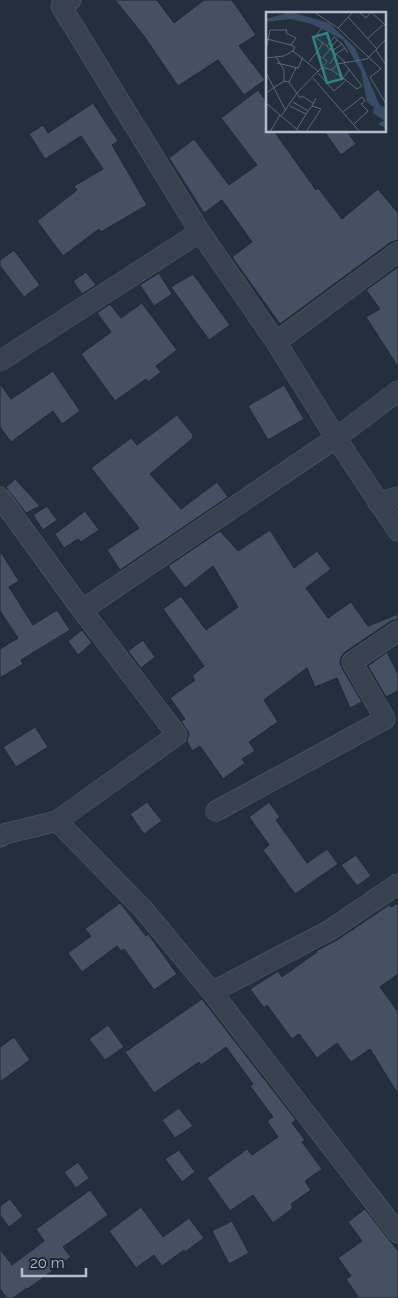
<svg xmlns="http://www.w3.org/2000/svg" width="398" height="1298" viewBox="0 0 398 1298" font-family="Raleway,sans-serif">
	<rect width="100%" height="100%" fill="#242f3e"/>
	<g fill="#455162" stroke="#1f2835">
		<polygon points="115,0 157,0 174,23 204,0 232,0 256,35 239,46 265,80 244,95 218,60 178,86 144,36"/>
		<polygon points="258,90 267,102 267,131 274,131 316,190 318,188 342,219 378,189 398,213 398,240 391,242 280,324 232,257 252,242 222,200 204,213 169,158 194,139 229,185 257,165 221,118"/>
		<polygon points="93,103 118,141 112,145 147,205 101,232 99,229 63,256 37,221 77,190 74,186 103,169 81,136 45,159 29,134 43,125 48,133"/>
		<polygon points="324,131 347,131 356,144 341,155"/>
		<polygon points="14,250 40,285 24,297 0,266 0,260"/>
		<polygon points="398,267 398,367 366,317 380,309 366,290"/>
		<polygon points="86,272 96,285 82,294 73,281"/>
		<polygon points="159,273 172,294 154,306 140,285"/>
		<polygon points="193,274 230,325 209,340 171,287"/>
		<polygon points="142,303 177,350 156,366 161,372 148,382 146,379 115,401 81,354 111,332 97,313 110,304 121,318"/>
		<polygon points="53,371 80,411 62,424 53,411 11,442 0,427 0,384 11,399"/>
		<polygon points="284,385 304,419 268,440 248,406"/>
		<polygon points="177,415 193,435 192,436 193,438 150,474 181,509 217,482 228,497 120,570 107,550 139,528 91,468 131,438 137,445"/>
		<polygon points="15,479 40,506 26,513 6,487"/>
		<polygon points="47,506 57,520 43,530 33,515"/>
		<polygon points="85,511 99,530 81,542 78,539 64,548 55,534"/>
		<polygon points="270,530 294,568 317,551 331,569 306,588 328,618 351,602 368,626 398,614 398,619 391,621 345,652 341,657 340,663 342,668 362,702 350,708 337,678 315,687 307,668 264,700 278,722 249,742 255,751 242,759 245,763 223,779 200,746 192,751 187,741 189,733 181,721 185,719 170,698 195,680 192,676 204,666 163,609 181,596 206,630 238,607 213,566 185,588 168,566 220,531 238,551"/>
		<polygon points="0,551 19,581 9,587 33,625 57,610 70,630 21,660 23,664 0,678 0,649 18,638 0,611"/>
		<polygon points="82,630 92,643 78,655 68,641"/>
		<polygon points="143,640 155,657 141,668 128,651"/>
		<polygon points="387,652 398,674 398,691 386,697 368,666"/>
		<polygon points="35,727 48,747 16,767 3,747"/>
		<polygon points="147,802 162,821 144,834 130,814"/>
		<polygon points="269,802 280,817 276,820 307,863 327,849 338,864 295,894 263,850 269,845 249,817"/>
		<polygon points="356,855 371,876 357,886 341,865"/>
		<polygon points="120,903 146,936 148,934 177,974 154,990 124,949 121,951 117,946 82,972 68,953 91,936 85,929"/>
		<polygon points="398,903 398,974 380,987 398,1012 398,1094 370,1049 351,1062 337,1043 317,1058 299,1034 292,1039 267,1005 264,1008 250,989 278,971 282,977 317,952 316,951 337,940 389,905 391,907"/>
		<polygon points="202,999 296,1120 292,1123 305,1140 302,1142 322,1169 305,1181 311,1190 291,1204 293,1208 273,1223 253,1195 230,1211 207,1178 247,1149 252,1155 278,1137 267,1121 273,1117 250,1086 253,1084 226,1047 201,1065 199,1062 154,1093 125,1052"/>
		<polygon points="108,1025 124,1047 105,1060 89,1039"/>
		<polygon points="14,1037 30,1060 0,1082 0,1047"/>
		<polygon points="179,1108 193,1126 175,1138 162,1120"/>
		<polygon points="179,1150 195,1172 182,1182 165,1159"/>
		<polygon points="78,1162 89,1178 76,1188 64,1172"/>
		<polygon points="90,1190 108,1215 63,1247 71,1257 28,1289 27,1288 13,1298 7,1298 0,1289 0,1249 12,1265 44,1241 36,1229"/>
		<polygon points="10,1199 23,1216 9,1227 0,1215 0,1206"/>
		<polygon points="141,1207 163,1237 189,1218 204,1238 185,1252 184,1250 162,1266 154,1255 136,1268 109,1231"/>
		<polygon points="365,1209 398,1251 398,1298 359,1298 346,1279 351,1276 338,1258 362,1241 348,1222"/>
		<polygon points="232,1221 249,1253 229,1264 212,1231"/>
	</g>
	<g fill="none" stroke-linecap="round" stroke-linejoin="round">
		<g stroke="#565f6c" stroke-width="21">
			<g id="street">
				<polyline points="71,0 61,6 200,232"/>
				<polyline points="276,342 398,252"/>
				<polyline points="0,361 200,232 276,342 336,438 398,531"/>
				<polyline points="0,497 82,610"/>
				<polyline points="378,503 398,497"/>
				<polyline points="216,811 385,719 352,662 398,631"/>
				<polyline points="57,821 177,735 82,610 336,438 398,391"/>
				<polyline points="0,837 4,834 57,821 143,909 212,992 330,930 398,884"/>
				<polyline points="212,992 398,1233"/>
			</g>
		</g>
		<use href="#street" stroke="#38414e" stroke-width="20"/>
	</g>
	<g transform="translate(266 12)">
		<rect width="120" height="120" fill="#242f3e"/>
		<path d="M 25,0 L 63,11 L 89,36 L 114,94 L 120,95 L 120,116 L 112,112 L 118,108 L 107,101 L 108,95 L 101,90 L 95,59 L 77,28 L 46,12 L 24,7 L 0,10 L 0,7 Z" fill="#394c67"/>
		<path fill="none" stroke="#5e6776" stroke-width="1" d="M 48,0 L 72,16 L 115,57 L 104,65 L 120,92M 93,0 L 100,6 L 105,0M 105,0 L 120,14M 82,5 L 111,37M 72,16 L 87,0M 55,17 L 49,25 L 57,31M 102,26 L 117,13M 1,27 L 25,33 L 29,35 L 27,39M 61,34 L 68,25 L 76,32M 110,38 L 120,53M 0,39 L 4,18 L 21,18 L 20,21 L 30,26 L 25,33M 66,39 L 76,32 L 82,41M 50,41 L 57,31 L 79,50M 10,45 L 18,58 L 18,69 L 23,70 L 34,86 L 36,84 L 47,91M 0,46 L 18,44 L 27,39 L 53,60M 43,50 L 50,41 L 56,46M 11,51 L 32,56 L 37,45M 64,52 L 70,42 L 79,36M 58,54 L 61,49 L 57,46 L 71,28M 66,58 L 77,66 L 84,57M 0,61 L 20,99M 52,61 L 68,79 L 79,69M 47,66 L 94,120M 77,66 L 91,77 L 96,74 L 78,51M 23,70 L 30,56M 0,81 L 18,69M 27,90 L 42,99 L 46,94M 0,91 L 34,120M 24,94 L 40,102M 77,100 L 96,85 L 99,89 L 95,92 L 102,99 L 88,112M 15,104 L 31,81 L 56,55 L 66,58 L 71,52 L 101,47 L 120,27M 31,117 L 42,99M 4,120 L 14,103M 40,120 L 55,97 L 46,94 L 50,86"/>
		<path fill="#308480" fill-opacity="0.15" stroke="#308480" stroke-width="2.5" d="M 61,21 L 76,67 L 61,71 L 47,25 Z"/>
		<rect width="120" height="120" fill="none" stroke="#b4bcc9" stroke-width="2.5"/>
	</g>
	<path d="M22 1268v8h64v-8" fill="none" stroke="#b4bcc9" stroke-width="2.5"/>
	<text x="30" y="1268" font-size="15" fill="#b4bcc9" stroke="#1d2633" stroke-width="4" paint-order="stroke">20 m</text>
</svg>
